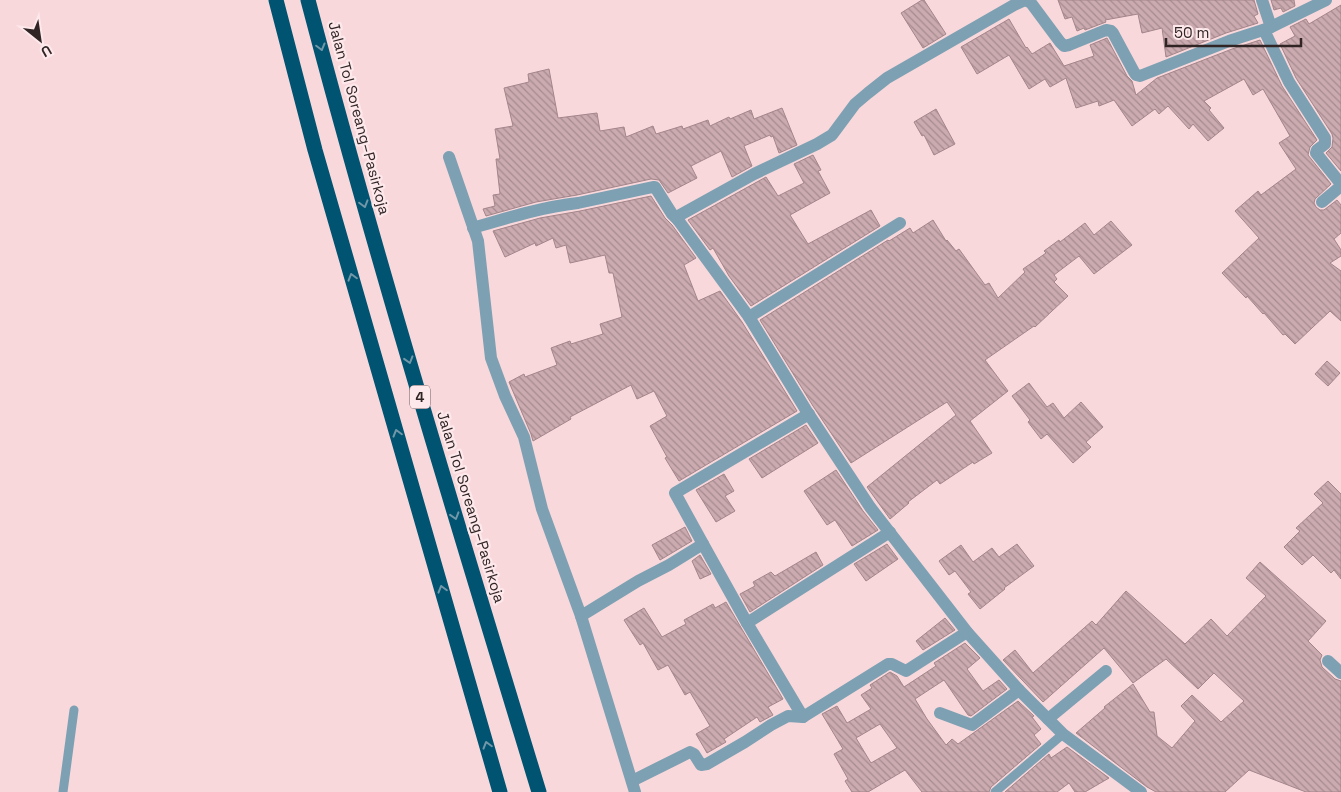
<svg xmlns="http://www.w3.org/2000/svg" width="1341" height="792" viewBox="0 0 1341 792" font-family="'Space Grotesk',sans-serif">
	<defs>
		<pattern id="building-back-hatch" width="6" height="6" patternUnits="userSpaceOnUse" patternTransform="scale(1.25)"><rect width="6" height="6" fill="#cbabb0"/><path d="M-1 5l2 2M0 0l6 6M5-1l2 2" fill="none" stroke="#a58b8f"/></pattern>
	</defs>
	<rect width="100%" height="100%" fill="#f9d8dc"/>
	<g fill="url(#building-back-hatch)" stroke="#a3858a" fill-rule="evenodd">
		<polygon points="922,0 924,0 946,34 923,48 901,13"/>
		<polygon points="1058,0 1254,0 1258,14 1254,16 1258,23 1226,33 1166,57 1162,28 1142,33 1138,14 1105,20 1106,22 1085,30 1084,28 1077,31 1072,17 1065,19"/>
		<polygon points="1271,0 1294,0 1295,6 1283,12 1281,8 1274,10"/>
		<polygon points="1341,5 1341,171 1326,153 1332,147 1333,138 1332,134 1296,78 1280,44 1295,36 1290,27 1306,19 1309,24"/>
		<polygon points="1009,19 1026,48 1027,47 1032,54 1050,43 1064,66 1094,56 1090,45 1107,38 1127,76 1132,81 1136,95 1157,78 1232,49 1260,40 1282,86 1317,140 1310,147 1308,155 1331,184 1315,199 1314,203 1316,207 1320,210 1324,210 1337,200 1341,205 1341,233 1334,239 1341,250 1341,256 1330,263 1341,271 1341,321 1330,311 1295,344 1285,334 1283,335 1264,313 1263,314 1247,296 1246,298 1222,273 1259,238 1235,211 1258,191 1261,195 1296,169 1279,143 1290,136 1263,89 1253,95 1244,79 1204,101 1211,108 1209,110 1224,128 1208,141 1193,124 1189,129 1168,106 1159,114 1155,109 1132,126 1114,100 1099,106 1098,101 1076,108 1066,78 1050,87 1045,79 1029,89 1009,55 977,74 961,47"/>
		<polygon points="549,69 558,118 597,113 600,131 624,127 626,137 653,126 656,134 682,126 683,129 708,120 710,126 729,117 730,119 751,110 754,119 782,108 797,145 779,153 773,136 771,137 770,135 744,146 752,166 732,177 721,151 691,166 697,178 668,193 659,180 651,179 577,195 536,202 486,216 483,209 495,206 493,195 500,194 496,159 500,159 495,129 513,126 504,88 529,82 528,74"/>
		<polygon points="936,109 955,144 934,155 924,135 922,136 914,122"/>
		<polygon points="813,155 821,170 818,171 830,193 790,215 808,244 871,210 880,226 751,306 729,276 713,248 710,250 688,220 766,177 778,196 804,183 794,164"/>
		<polygon points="651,196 665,218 672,225 696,258 684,265 698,301 720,291 742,322 797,411 679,481 665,458 667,457 650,426 667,416 654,391 637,399 631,385 570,417 571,419 533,441 531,434 509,382 524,374 525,377 557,365 551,348 570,341 571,344 603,334 600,324 622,317 613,273 609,273 605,255 570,263 566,245 556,248 553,238 536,246 535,243 505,257 493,231 540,218 580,211"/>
		<polygon points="933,220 946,241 947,240 956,251 959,249 985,285 989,283 998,298 1025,272 1023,269 1046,253 1044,251 1059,240 1060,242 1085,223 1094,235 1111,221 1132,245 1094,274 1079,256 1054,275 1057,279 1054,282 1068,296 1035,327 1034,326 985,360 1008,391 970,421 992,453 974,464 973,462 940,484 937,480 908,502 909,503 890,519 867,487 956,415 947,402 851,463 813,406 760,320 888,240 889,241 910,228 913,233"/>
		<polygon points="1327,361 1340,373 1328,386 1315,374"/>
		<polygon points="1029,383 1047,407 1053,403 1064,418 1081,402 1103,427 1086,442 1091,447 1073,463 1047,434 1041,439 1028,422 1030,420 1012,396"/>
		<polygon points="806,425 818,443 762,478 749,459"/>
		<polygon points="836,470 863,511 878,530 852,546 835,520 827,525 804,491"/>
		<polygon points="724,474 734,491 725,496 735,511 716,522 696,490"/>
		<polygon points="1328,481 1341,494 1341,579 1334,570 1331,573 1313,555 1302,565 1284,547 1300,531 1296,528 1323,503 1314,494"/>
		<polygon points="685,527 692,541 660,560 652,545"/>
		<polygon points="887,544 898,559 866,581 854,564"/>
		<polygon points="1017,544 1034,566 1004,588 1005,589 980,609 968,594 971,592 955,571 949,575 939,561 961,545 973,562 992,548 999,557"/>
		<polygon points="816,552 823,565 750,612 740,594 755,586 753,582 771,572 775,576"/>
		<polygon points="700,555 711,574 700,579 692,561"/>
		<polygon points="1260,562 1326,621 1308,641 1322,655 1320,660 1322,667 1335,679 1341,681 1341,792 1306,792 1249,770 1225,792 1156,792 1147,787 1076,733 1105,708 1104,707 1133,684 1150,712 1154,712 1157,736 1172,748 1195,721 1181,706 1192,695 1221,722 1244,701 1214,673 1198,689 1166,659 1133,683 1104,648 1043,702 1003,660 1015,650 1033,673 1092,621 1096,625 1126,591 1185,644 1211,619 1227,636 1266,596 1246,578"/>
		<polygon points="726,602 783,699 768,707 773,715 760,722 757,717 724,739 726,742 707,753 696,734 710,726 690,692 685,695 668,665 658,670 643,643 640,645 624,620 644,608 662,637 686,624 684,620 713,604 715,608"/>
		<polygon points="945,618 955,630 923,650 916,641"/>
		<path d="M 965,643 L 980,658 L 967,669 L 983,691 L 999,680 L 1007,689 L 971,716 L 968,715 L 944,680 L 915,699 L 927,719 L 946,745 L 952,739 L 958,744 L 1018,701 L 1034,716 L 1032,717 L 1041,729 L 1034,735 L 1041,744 L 991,787 L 989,792 L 922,792 L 905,770 L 868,792 L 852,792 L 845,781 L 848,779 L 834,754 L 843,749 L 822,714 L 837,706 L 847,723 L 871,709 L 861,695 L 872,688 L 870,685 L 890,672 L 897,676 L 904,687 L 936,666 L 934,663 ZM 880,724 L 897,748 L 871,763 L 856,738 Z"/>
		<polygon points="1067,747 1109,778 1085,792 1075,792 1069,783 1057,792 1005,792 1049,754 1051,758"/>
	</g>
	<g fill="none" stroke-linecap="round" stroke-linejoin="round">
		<g stroke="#7da1b3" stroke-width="9">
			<polyline points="63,792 74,710"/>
			<polyline points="995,792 1063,734"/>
		</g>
		<g stroke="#7da1b3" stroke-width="12">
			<polyline points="1262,0 1271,27"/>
			<polyline points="1264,30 1289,82 1325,138 1325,144 1317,150 1316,153 1341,184"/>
			<polyline points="449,157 478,241 491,358 505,396 524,437 542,509 581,616 635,792"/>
			<polyline points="1322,202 1341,186"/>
			<path d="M 473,228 C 507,218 542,207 578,203 L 653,187 L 655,187 L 672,214 L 678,220"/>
			<polyline points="749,317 900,223"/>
			<polyline points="703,544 675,493 809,414"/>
			<polyline points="581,616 638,581 669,565 703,544 747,623 890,532"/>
			<polyline points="747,623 803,717"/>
			<polyline points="1328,661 1341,673"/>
			<polyline points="940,713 972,725 1019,690"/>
			<polyline points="1048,719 1106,671"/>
			<polyline points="632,781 690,752 694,754 701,765 707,764 745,742 771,725 788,716 803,717 888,664 892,664 906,671 967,632"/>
			<polyline points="1141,792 1063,734 1019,690 967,632 870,507 806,410 749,317 678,220 680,215 754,174 817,144 832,135 855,104 868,93 887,78 1014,5 1025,0 1031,3 1060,42 1064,46 1069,45 1106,30 1111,31 1113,33 1134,72 1136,75 1140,76 1229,41 1269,28 1326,0"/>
		</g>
		<g stroke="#005471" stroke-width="15">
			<polyline points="276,0 315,150 500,792"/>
			<path d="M 308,0 C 378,266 459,529 539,792"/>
		</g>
	</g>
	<defs><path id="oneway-chevron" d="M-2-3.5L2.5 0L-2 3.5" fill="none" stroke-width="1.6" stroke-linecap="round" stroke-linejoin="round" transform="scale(1.25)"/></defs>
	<g stroke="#7297a8">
		<use href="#oneway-chevron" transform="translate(321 47) rotate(75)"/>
		<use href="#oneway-chevron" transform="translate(364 204) rotate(74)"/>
		<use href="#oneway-chevron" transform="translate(352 277) rotate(-106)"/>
		<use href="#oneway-chevron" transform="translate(409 360) rotate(73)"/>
		<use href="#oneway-chevron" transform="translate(397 433) rotate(-106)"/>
		<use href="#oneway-chevron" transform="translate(455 516) rotate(73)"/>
		<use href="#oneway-chevron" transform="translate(442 589) rotate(-106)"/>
		<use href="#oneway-chevron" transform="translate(487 745) rotate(-106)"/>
	</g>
	<g text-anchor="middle" stroke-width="4.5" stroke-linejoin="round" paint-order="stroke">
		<rect fill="#fde9ec" stroke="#6e5f61" stroke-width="1" x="410" y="385.5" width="20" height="23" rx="4"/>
		<g font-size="14" font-weight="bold" fill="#302425">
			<text x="420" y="402">4</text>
		</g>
		<g font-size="15" fill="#302425" stroke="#fde9ec">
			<text transform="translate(359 118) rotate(75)" y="5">Jalan Tol Soreang–Pasirkoja</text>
			<text transform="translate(471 507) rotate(73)" y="5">Jalan Tol Soreang–Pasirkoja</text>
		</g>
	</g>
	<g transform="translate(40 40) rotate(150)" stroke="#fde9ec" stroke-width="4" paint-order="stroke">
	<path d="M0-4L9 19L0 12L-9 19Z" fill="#302425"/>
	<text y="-8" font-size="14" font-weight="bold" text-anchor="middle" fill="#302425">U</text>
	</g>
	<path d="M1166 38v8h135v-8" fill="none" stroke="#302425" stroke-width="2.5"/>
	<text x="1174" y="38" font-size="15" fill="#302425" stroke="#fde9ec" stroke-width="4" paint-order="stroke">50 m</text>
</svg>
